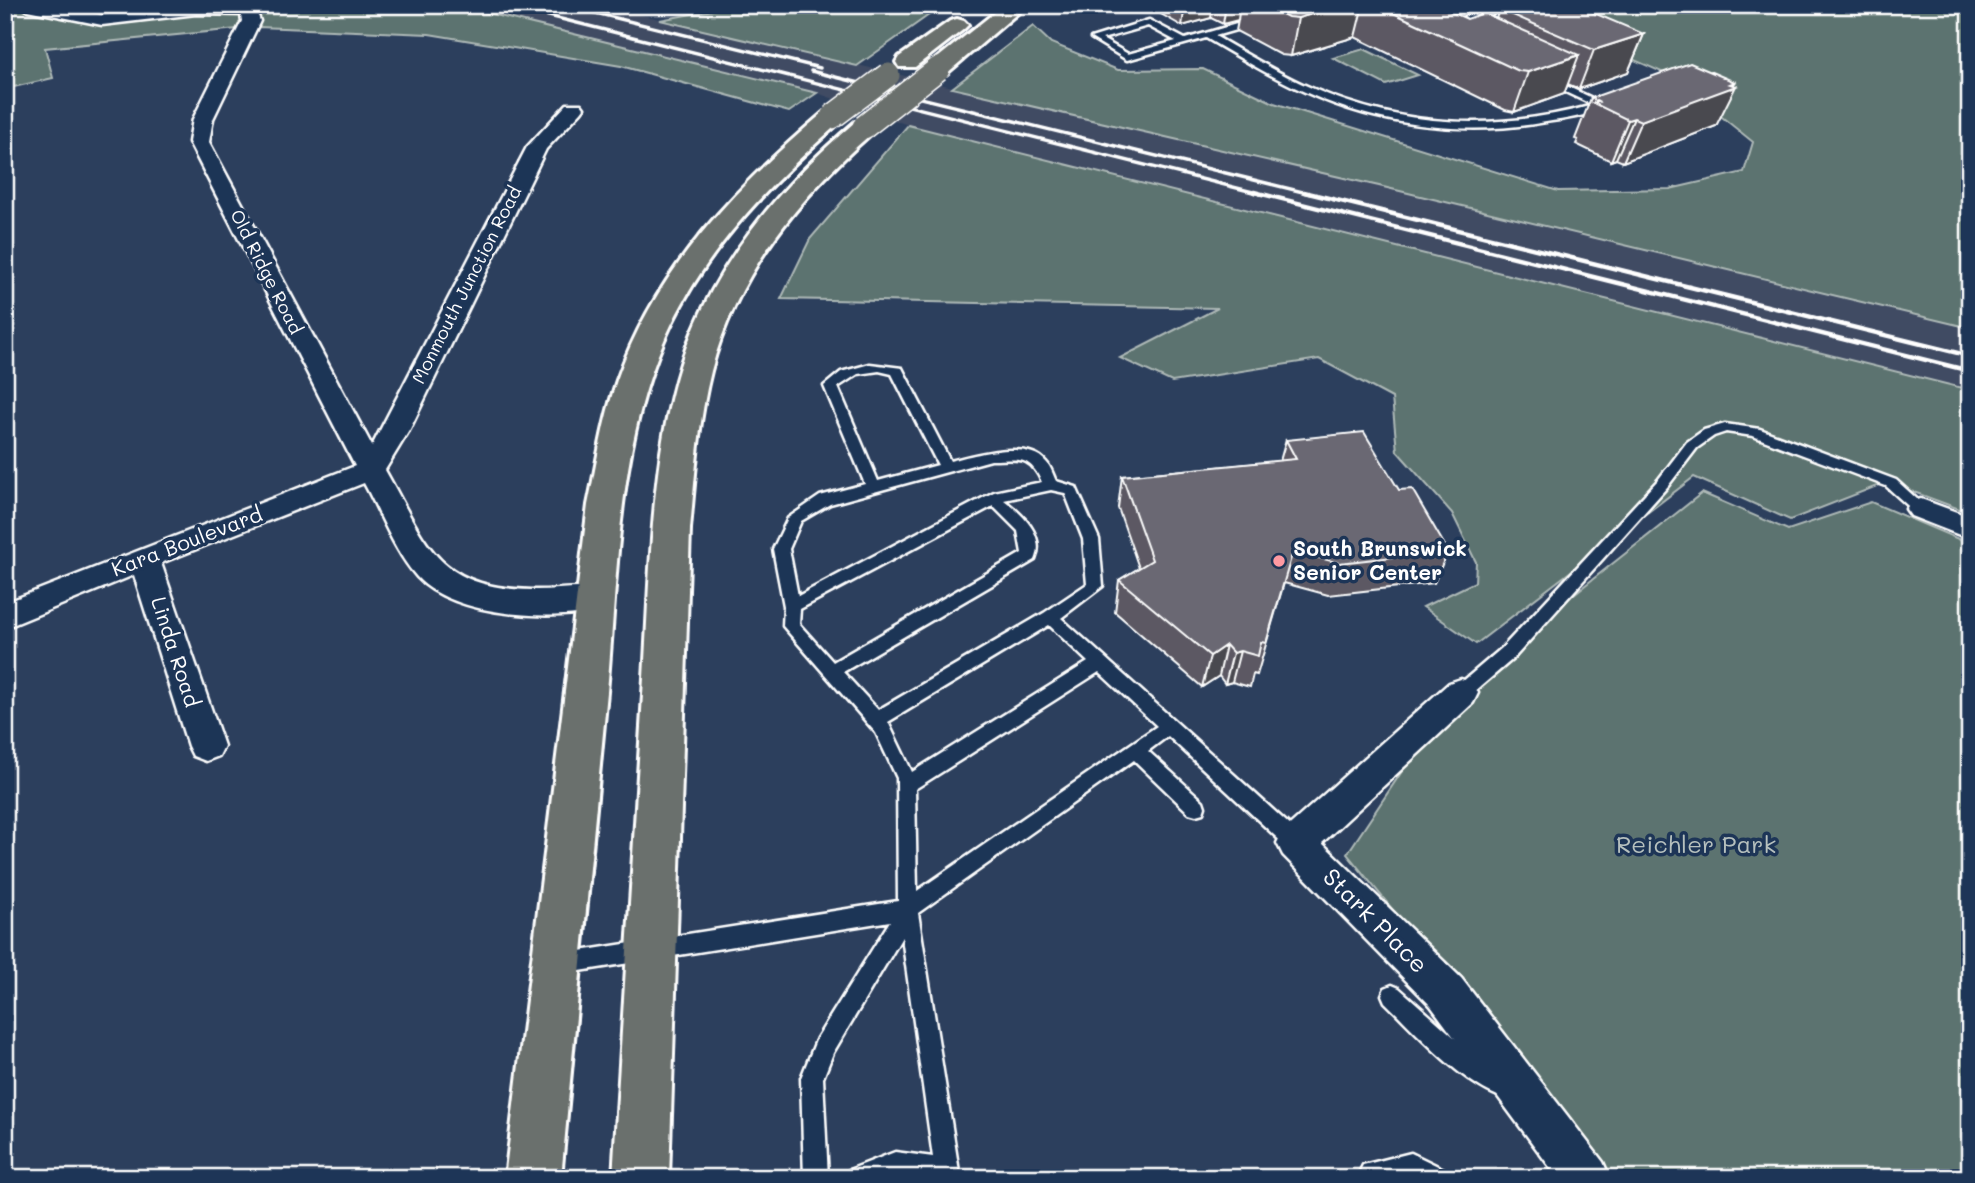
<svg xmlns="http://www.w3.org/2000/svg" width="1975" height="1183" viewBox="0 0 1975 1183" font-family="Mali,sans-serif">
	<rect width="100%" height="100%" fill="#2c3f5d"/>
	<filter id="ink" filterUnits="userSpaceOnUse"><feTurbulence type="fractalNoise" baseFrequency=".0143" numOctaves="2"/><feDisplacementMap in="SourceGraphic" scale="14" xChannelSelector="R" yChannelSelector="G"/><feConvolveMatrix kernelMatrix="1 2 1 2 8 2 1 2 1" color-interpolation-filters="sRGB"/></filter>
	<g filter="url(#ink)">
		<polygon fill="#3f4b64" points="454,5 599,5 1379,186 1970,328 1970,390 1188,196 908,125 817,93"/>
		<g fill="#5c736f" stroke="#aeb9b7" stroke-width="2">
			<polygon points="5,5 454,5 817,93 789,112 621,66 429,34 258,27 45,48 53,78 5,89"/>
			<polygon points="739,5 943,5 857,66 660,20"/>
			<polygon points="1561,5 1970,5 1970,328 1379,186 952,88 1033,26 1051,43 1118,70 1203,69 1274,103 1558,191 1670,189 1744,172 1753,142 1671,76 1607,48"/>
			<polygon points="1364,49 1418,75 1386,85 1333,58"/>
			<polygon points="908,125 1970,390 1970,513 1887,482 1790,520 1694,477 1476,644 1423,607 1475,582 1476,562 1452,513 1397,451 1392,398 1319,359 1172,382 1120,358 1218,308 781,299 810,239"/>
			<polygon points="1702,493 1788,530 1871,502 1970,544 1970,1178 1613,1178 1347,854 1460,684"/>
		</g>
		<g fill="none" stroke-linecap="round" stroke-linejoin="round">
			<g stroke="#fff" stroke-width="5">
				<g id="lane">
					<path d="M 1257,18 L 1261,21 L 1260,23 L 1215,36 C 1247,54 1280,75 1314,89 C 1404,128 1500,131 1593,105 L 1544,82 L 1542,80 L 1547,77 L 1607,105 C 1591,116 1565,119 1546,122 C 1465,137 1379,126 1305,92 C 1271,77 1239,57 1206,38 L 1127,60 L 1091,38 L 1149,20 L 1185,39 ZM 1148,26 L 1176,41 L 1128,54 L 1102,39 Z"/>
					<path d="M 870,364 L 902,368 L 950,461 C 974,455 1028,439 1046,462 C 1051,467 1053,475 1056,481 L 1076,487 L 1099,539 L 1103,586 L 1061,618 L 1303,837 L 1305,843 L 1303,849 L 1296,851 L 1289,849 L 1168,736 L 1148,751 L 1203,801 L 1205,807 L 1203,813 L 1196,815 L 1189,813 L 1134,760 L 918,913 L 960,1178 L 919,1178 L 895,1174 L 887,1178 L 846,1178 L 849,1170 L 895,1152 L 933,1157 L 902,937 L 833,1053 L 823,1078 L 828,1178 L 804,1178 L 801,1078 L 817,1038 L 890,921 L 561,974 L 554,971 L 551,964 L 554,957 L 561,954 L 898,901 L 897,778 L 876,733 L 783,626 L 784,606 L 773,549 L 788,518 L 820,496 L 865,484 L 824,386 L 841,372 ZM 879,371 L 892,374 L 938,465 L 878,481 L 838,387 L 858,374 ZM 991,460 C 1019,460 1029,454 1042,482 L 994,492 L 798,596 L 789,549 L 801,521 L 830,504 ZM 1051,490 L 1065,493 L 1083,539 L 1087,584 L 1044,613 L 878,710 L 843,672 L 1035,560 C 1046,535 1022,514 1004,500 ZM 993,506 L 1018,531 L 1022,553 L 833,662 L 799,624 L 800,609 ZM 1049,625 L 1088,662 L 912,772 L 888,722 ZM 1099,672 L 1157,726 L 917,891 L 915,789 Z"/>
					<polygon points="1725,424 1760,429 1896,480 1928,509 1926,513 1916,513 1886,486 1753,436 1726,432 1714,436 1697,448 1668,486 1514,658 1467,698 1461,700 1455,698 1452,693 1455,688 1502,648 1658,480 1687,442 1704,430"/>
					<path d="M 1392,985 L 1399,988 L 1474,1055 L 1506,1077 L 1509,1085 L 1506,1093 L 1498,1096 C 1457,1079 1417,1033 1385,1002 L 1382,995 L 1385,988 Z"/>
					<polygon points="1411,1153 1446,1170 1449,1178 1410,1176 1361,1178 1359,1173 1363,1165"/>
				</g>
			</g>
			<g stroke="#fff" stroke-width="5">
				<g id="street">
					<path d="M 19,5 L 53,5 L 102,15 L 188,5 L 255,7 L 260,21 L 213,119 L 209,142 L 372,446 L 527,147 L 567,104 L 581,104 L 584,108 L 581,112 L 546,149 L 410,429 L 385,470 C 427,544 435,588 532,590 C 556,591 584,584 607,592 L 612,600 L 607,608 C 559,623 453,617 417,577 C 394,551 381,514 364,483 L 161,563 L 224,746 L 219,756 L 206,761 L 193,756 L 188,746 L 134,575 L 5,628 L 5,603 L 355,466 L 189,142 L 193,119 L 242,21 L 241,15 L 196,14 L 102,25 L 27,10 Z"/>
					<path d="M 1484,5 L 1501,5 C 1491,20 1459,37 1440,33 L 1437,29 L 1480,10 Z"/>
					<polygon points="1921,499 1970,517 1970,539 1911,516 1906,509 1911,502"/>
					<polygon points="1461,679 1473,683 1478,693 1473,703 1322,843 1461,978 1603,1162 1610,1178 1558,1178 1431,1006 1283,855 1277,843 1283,831 1449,683"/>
				</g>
			</g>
			<g stroke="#fff" stroke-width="6">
				<g id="primary">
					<polygon points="1004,5 1027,5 946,74 930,74 927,69 930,64"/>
					<polygon points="957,19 964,21 968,25 964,29 915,67 899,67 896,62 899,57 950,21"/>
					<path d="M 832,110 L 840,112 L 844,117 L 840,122 C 773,181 710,244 671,325 C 617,437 618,571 607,692 C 591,854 576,1016 561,1178 L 505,1178 L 588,505 C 597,463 603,420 617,380 C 656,269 737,186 824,112 Z"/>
					<path d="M 864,120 L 873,122 L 876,127 L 873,132 C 799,197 736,274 711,371 C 698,422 695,476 690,529 L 669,1178 L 613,1178 C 623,1011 634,844 644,678 C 651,570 650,434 692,333 C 726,249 787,180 855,122 Z"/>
				</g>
			</g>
			<use href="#lane" fill="#1d3557" fill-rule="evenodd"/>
			<use href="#street" fill="#1d3557" fill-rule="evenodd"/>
			<use href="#primary" fill="#6b706d" fill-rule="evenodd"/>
			<g stroke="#fff" stroke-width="3.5">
				<polyline points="505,5 1261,194"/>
				<polyline points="563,5 820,68"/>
				<polyline points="811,71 1311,194"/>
			</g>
			<g stroke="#fff" stroke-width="4.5">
				<polyline points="1254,192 1970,371"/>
				<polyline points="1304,192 1970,356"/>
			</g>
			<g stroke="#fff" stroke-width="26" stroke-linecap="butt">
				<g id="primary-bridge">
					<polyline points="832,117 888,75"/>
					<polyline points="864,127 938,69"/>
				</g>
			</g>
			<use href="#primary-bridge" stroke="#6b706d" stroke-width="23"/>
		</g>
		<g fill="#5b5963" stroke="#fff" stroke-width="2">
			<polygon points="1152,5 1436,5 1467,19 1496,19 1499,9 1644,34 1628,72 1579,89 1568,84 1564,94 1514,112 1505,110 1355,37 1291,56 1281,55 1236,31 1238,20 1223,24 1211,18 1182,26 1152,9"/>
			<polygon points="1735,82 1716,126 1623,162 1616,159 1611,161 1576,144 1578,140 1575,139 1591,98"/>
			<polygon points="1286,440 1399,490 1448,551 1434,583 1328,595 1284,583 1257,675 1253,674 1250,687 1232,682 1225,684 1219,676 1202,687 1115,612 1119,580 1139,568 1118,508 1122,476 1280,461"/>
		</g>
		<g fill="#4a4950" stroke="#fff" stroke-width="2">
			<polygon points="1185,5 1213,5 1211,18 1182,26"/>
			<polygon points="1226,5 1240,5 1238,20 1223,24"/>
			<polygon points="1344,5 1363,5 1355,37 1291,56 1298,18"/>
			<polygon points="1644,34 1628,72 1579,89 1594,50"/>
			<polygon points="1579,55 1564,94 1514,112 1528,72"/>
			<polygon points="1735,82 1732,88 1736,86 1716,126 1623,162 1641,121"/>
			<polygon points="1634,118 1616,159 1611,161 1628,120"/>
			<polygon points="1226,645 1219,676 1202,687 1210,656"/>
			<polygon points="1240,651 1232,682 1225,684 1233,653"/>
		</g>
		<g fill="#6a6873" stroke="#fff" stroke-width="2">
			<polygon points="1264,5 1344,5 1298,18 1288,17"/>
			<polygon points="1376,5 1436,5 1467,19 1484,13 1579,55 1528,72 1519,71"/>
			<polygon points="1512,5 1575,5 1644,34 1594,50 1499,9"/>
			<polygon points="1690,63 1735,82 1730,84 1736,86 1641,121 1634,118 1628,120 1593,103 1598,102 1591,98"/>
			<polygon points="1364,432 1399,490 1412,489 1448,551 1339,563 1293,551 1266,643 1261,642 1258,656 1240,651 1233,653 1226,645 1210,656 1119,580 1152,560 1122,476 1296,459 1286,440"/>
		</g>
	</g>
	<circle fill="#ff9aa2" stroke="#1d3557" stroke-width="2.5" cx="1279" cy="561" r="7"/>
	<g text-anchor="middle" stroke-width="7" stroke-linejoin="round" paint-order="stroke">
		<g font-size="18" fill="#fff" stroke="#1d3557">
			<text transform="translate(266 272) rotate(63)" y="6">Old Ridge Road</text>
			<text transform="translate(467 285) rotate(-63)" y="6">Monmouth Junction Road</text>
		</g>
		<g font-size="21" fill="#fff" stroke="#1d3557">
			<text transform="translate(187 542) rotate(-21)" y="7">Kara Boulevard</text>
			<text transform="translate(175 652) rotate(72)" y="7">Linda Road</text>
		</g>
		<g font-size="21" font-weight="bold" fill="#fff" stroke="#1d3557" text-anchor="start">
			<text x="1293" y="556">South Brunswick<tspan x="1293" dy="24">Senior Center</tspan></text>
		</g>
		<g font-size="24" fill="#b6c0be" stroke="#1d3557">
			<text x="1696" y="853">Reichler Park</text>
		</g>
		<g font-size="24" fill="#fff" stroke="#1d3557">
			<text transform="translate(1375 921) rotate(45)" y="8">Stark Place</text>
		</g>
	</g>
	<rect width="1975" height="1183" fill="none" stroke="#1d3557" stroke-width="28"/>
	<rect x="14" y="14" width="1947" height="1155" fill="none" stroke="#fff" stroke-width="2.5" filter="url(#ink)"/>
</svg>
